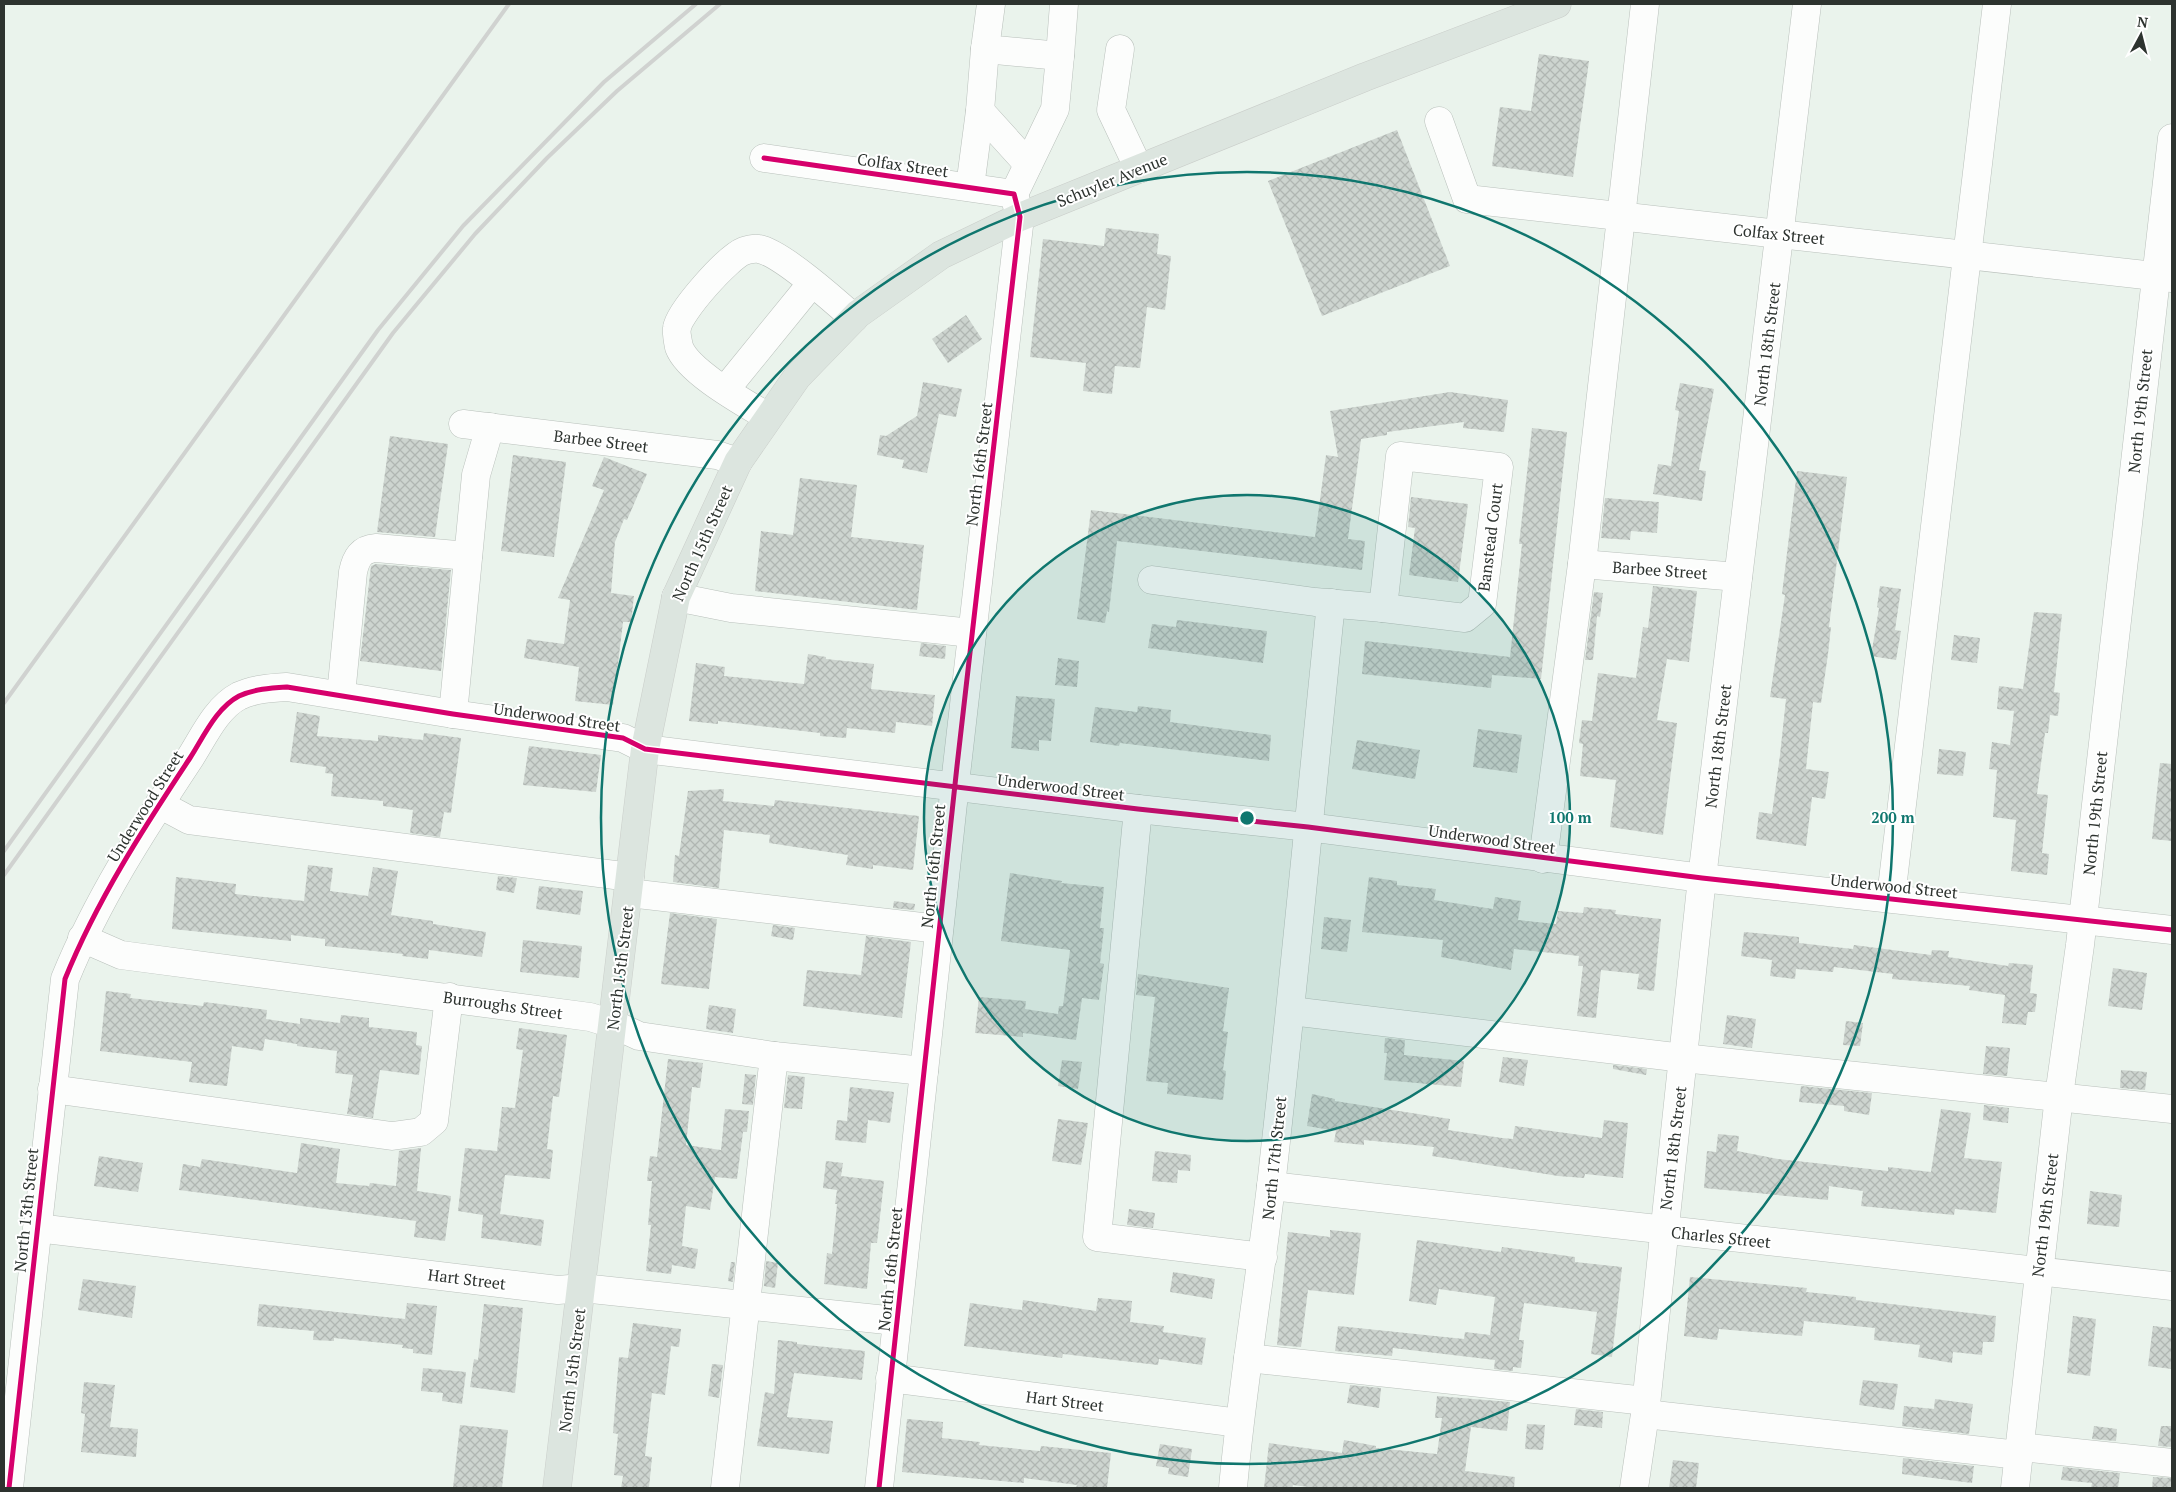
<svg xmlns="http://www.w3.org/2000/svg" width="2176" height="1492" viewBox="0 0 2176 1492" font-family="'PT Serif',serif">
	<defs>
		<pattern id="building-cross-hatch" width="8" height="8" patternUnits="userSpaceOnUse" patternTransform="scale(1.25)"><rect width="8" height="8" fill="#cdd4cf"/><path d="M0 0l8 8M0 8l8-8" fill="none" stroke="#b0b6b2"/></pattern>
	</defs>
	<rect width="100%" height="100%" fill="#eaf3ec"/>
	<g fill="url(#building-cross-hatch)">
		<polygon points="1539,54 1589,61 1573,177 1492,166 1500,107 1531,111"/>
		<polygon points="1397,130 1450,266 1322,316 1268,181"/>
		<polygon points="1106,228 1159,234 1157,254 1171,256 1165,310 1147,307 1140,368 1115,366 1112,394 1083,391 1086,363 1030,357 1043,239 1104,246"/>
		<polygon points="966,315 982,339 948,363 932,339"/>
		<polygon points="923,382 962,389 956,417 939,414 927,473 902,468 904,460 877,455 880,435 886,436 917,416"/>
		<polygon points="1680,383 1714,389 1699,470 1706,471 1702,501 1653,494 1658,464 1671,466 1679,411 1675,410"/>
		<polygon points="1450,392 1508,400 1504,432 1463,428 1464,422 1387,432 1387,435 1361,439 1348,539 1365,541 1362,570 1117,541 1109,612 1107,611 1105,623 1077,619 1091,510 1315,537 1326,455 1338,457 1330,411"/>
		<polygon points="1532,428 1567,432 1541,679 1492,675 1491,688 1362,674 1365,641 1510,657 1522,544 1519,544"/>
		<polygon points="390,436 448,444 435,537 377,532"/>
		<polygon points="513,455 566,462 554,557 501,551"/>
		<polygon points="604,457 647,474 627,520 624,519 615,542 611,593 634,596 631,622 623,622 613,705 575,701 579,667 524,658 527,639 564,644 570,600 558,598 604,490 592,486"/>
		<polygon points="1797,471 1847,477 1829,627 1831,627 1828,654 1821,703 1813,702 1806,769 1829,772 1825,799 1812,797 1806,846 1756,839 1759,812 1772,814 1780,755 1786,699 1770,697 1785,595 1782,594"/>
		<polygon points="800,478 857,485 851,537 924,545 917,610 755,591 761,531 793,535"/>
		<polygon points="1411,497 1468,504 1458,582 1409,575 1415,528 1408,527"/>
		<polygon points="1605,498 1659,502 1657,533 1631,531 1630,540 1601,538"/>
		<polygon points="376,564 451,570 441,671 360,661 371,566"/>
		<polygon points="1653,586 1697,591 1689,662 1667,659 1657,720 1677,723 1663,835 1610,827 1616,780 1580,776 1583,744 1579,743 1582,720 1592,721 1598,673 1636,678 1643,627 1648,628"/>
		<polygon points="1880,586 1901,589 1895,630 1901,631 1896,660 1871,656 1879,608 1877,607"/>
		<polygon points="1594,592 1603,593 1600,617 1597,616 1593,660 1585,660"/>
		<polygon points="2034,612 2062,614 2054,692 2060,693 2058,716 2050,715 2048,733 2045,733 2037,794 2048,795 2042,853 2049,854 2047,875 2011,871 2016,820 1993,817 1997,770 1989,769 1992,742 2010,745 2014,711 1997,709 1999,686 2023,689"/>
		<polygon points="1177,620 1267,631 1263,663 1148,648 1152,624 1176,627"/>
		<polygon points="1954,635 1980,638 1977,663 1951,660"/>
		<polygon points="921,643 946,646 945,659 919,656"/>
		<polygon points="808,654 826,657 826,659 874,664 871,689 935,695 932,726 896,722 895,733 847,728 846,738 820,736 820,733 718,721 718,724 689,721 696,663 725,667 724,676 804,684"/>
		<polygon points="1058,658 1079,661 1077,687 1055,685"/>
		<polygon points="1016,696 1055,699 1051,741 1039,740 1039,751 1011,748"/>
		<polygon points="1138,706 1171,710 1170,722 1271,735 1269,761 1120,743 1119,746 1090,742 1095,707 1137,712"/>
		<polygon points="297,712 320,716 317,736 378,741 378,735 423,740 424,733 461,738 451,813 444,812 440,837 410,833 413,810 383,806 383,801 331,796 333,774 325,773 326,767 290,762"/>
		<polygon points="1478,729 1522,735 1517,773 1473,767"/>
		<polygon points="1357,740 1420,750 1415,779 1352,769"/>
		<polygon points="529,746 601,755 596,792 523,785"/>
		<polygon points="1939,749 1966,752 1963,776 1937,774"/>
		<polygon points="2160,763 2172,764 2172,841 2152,839"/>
		<polygon points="724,789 723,801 774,806 775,800 919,816 913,870 873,865 873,869 846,865 848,855 769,843 770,835 724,830 719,888 673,882 675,855 679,856 688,791"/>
		<polygon points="308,865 333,868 330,891 368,896 373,867 398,871 391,915 433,921 433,924 486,932 482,957 429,950 428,959 402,956 403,954 325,946 325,939 291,935 291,941 172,929 176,877 236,884 235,894 304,901"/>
		<polygon points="1010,873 1062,881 1061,883 1104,887 1100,928 1104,928 1100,963 1104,964 1099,1000 1082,998 1076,1040 1023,1033 1023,1037 975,1033 979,997 1026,1001 1025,1009 1058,1014 1059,1006 1063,1006 1070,950 1001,941"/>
		<polygon points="498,876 517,878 514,893 496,890"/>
		<polygon points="1369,877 1397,881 1397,885 1436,889 1434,900 1493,909 1495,897 1521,901 1518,920 1556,924 1558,911 1583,913 1584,907 1616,910 1615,914 1661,919 1654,991 1637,989 1639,974 1601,970 1596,1018 1577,1016 1583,966 1578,966 1579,956 1514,949 1511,970 1441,957 1443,940 1362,932"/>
		<polygon points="539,886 583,891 580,915 536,909"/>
		<polygon points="894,901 915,904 914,910 893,908"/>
		<polygon points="670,913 717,919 709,989 661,984"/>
		<polygon points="1324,917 1351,920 1347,952 1321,949"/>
		<polygon points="773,925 795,928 793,940 771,936"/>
		<polygon points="1744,932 1799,937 1799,943 1853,949 1854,945 1931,955 1932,950 1949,951 1948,957 2008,966 2009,963 2033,965 2030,993 2037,994 2035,1012 2028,1012 2026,1025 2002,1023 2005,995 1969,990 1970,986 1892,979 1893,974 1834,967 1833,972 1796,969 1795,979 1770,976 1772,960 1741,956"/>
		<polygon points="866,936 911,942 902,1018 803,1006 807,970 861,975"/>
		<polygon points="523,940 582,946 579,978 520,972"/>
		<polygon points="2113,968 2147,973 2142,1010 2108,1006"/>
		<polygon points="1138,974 1229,988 1223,1031 1228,1032 1223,1070 1226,1071 1223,1100 1167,1094 1168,1083 1146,1081 1155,997 1136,995"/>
		<polygon points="106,991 131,994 130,998 203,1006 204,1002 267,1010 266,1019 300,1024 300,1018 340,1023 341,1015 369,1018 369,1027 417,1032 416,1045 422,1046 419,1075 380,1070 373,1118 347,1114 353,1075 335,1073 337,1051 297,1046 297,1044 265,1039 263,1051 232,1046 227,1086 189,1082 192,1062 100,1051"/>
		<polygon points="709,1005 736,1009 733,1033 706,1029"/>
		<polygon points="1727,1015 1756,1019 1752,1048 1723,1044"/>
		<polygon points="1846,1021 1863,1023 1860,1046 1843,1045"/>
		<polygon points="519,1028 567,1035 559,1097 553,1096 547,1149 553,1150 550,1179 505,1175 500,1214 544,1220 541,1246 481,1238 483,1215 458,1211 465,1148 497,1151 502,1107 515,1108 523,1050 516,1049"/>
		<polygon points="1385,1038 1405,1040 1404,1055 1464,1061 1461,1087 1384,1080 1387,1053 1384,1053"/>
		<polygon points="1986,1046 2010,1048 2007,1076 1983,1074"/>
		<polygon points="1503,1057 1528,1060 1524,1086 1499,1082"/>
		<polygon points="668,1059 703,1063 700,1088 692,1087 686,1145 721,1150 725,1109 749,1111 747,1132 743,1132 737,1179 715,1177 710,1210 686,1206 682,1246 698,1249 695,1269 672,1265 671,1274 646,1271 651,1225 648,1225 652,1181 647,1181 650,1156 657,1157"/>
		<polygon points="1062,1060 1082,1062 1078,1089 1058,1086"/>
		<polygon points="1613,1065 1647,1069 1646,1075 1613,1069"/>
		<polygon points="2121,1070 2147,1072 2145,1090 2120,1088"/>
		<polygon points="745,1074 756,1075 753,1105 742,1104"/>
		<polygon points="788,1075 805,1077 802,1109 784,1108"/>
		<polygon points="1801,1086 1872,1093 1869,1115 1844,1111 1844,1106 1799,1102"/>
		<polygon points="850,1087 894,1092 890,1123 868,1120 866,1143 835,1140 837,1120 847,1121"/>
		<polygon points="1312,1094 1335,1099 1335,1101 1450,1119 1448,1130 1502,1138 1513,1139 1515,1126 1602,1138 1604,1120 1628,1123 1623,1178 1585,1174 1584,1178 1558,1176 1432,1156 1434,1147 1364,1140 1364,1145 1334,1142 1336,1131 1307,1126"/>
		<polygon points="1984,1105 2009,1108 2008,1123 1983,1120"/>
		<polygon points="1941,1109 1971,1113 1964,1158 2002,1162 1996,1213 1955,1209 1954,1215 1861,1206 1863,1191 1829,1186 1828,1200 1704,1188 1707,1151 1716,1152 1718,1134 1739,1136 1737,1151 1778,1159 1888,1171 1888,1167 1931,1172"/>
		<polygon points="1058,1119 1088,1123 1081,1165 1052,1161"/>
		<polygon points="301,1143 340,1149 336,1183 369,1186 370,1183 396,1186 399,1151 421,1148 417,1191 451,1196 445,1241 414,1237 416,1221 179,1190 183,1164 200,1167 202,1159 297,1173"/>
		<polygon points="1155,1151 1191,1155 1190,1171 1178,1170 1177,1183 1152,1181"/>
		<polygon points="99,1156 143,1163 138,1192 94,1186"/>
		<polygon points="826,1161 843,1163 841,1176 884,1181 877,1243 871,1243 867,1289 824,1284 827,1253 832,1254 837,1204 835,1204 837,1190 823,1188"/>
		<polygon points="2090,1191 2122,1195 2119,1227 2087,1224"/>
		<polygon points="1129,1209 1155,1213 1153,1228 1127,1225"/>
		<polygon points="1330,1230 1361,1233 1354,1295 1308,1290 1301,1347 1277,1345 1288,1232 1330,1237"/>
		<polygon points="1417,1240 1501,1252 1502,1247 1575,1257 1575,1262 1622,1267 1612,1357 1591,1354 1597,1312 1524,1303 1519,1340 1524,1340 1521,1368 1513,1367 1513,1371 1494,1369 1495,1360 1393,1348 1392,1356 1335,1351 1338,1326 1464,1339 1465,1332 1490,1335 1495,1297 1439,1289 1436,1305 1409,1301"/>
		<polygon points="766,1261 778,1263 775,1288 764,1286"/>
		<polygon points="731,1262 735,1262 733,1282 728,1281"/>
		<polygon points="1173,1272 1215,1279 1212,1299 1170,1292"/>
		<polygon points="1690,1277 1807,1288 1806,1292 1856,1297 1856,1300 1996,1316 1994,1342 1983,1342 1982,1355 1953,1352 1952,1363 1918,1357 1920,1345 1874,1340 1875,1328 1804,1321 1802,1336 1719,1329 1717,1340 1684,1336"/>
		<polygon points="83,1279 136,1286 132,1318 78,1310"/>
		<polygon points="1098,1298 1132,1301 1130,1322 1164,1326 1163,1332 1206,1338 1202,1365 1159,1359 1158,1365 1063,1354 1062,1358 964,1346 970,1303 1022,1310 1023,1300 1096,1311"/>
		<polygon points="407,1303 437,1306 432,1355 413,1353 413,1349 402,1348 403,1345 334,1338 334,1341 313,1340 314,1331 257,1326 259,1304 405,1319"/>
		<polygon points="484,1304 523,1308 515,1393 470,1387 474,1359 478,1360"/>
		<polygon points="2073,1316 2096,1319 2090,1376 2067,1373"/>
		<polygon points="633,1323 681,1329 679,1347 671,1346 665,1395 652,1393 645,1456 652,1457 649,1488 621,1488 623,1476 614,1475 618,1434 613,1433 619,1357 628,1358"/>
		<polygon points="2153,1326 2172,1328 2172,1369 2148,1366"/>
		<polygon points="778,1340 797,1342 797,1344 865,1351 862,1380 794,1373 787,1417 833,1421 829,1454 757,1446 765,1392 774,1394"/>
		<polygon points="712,1364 723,1365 719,1398 708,1396"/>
		<polygon points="423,1368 466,1372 462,1404 442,1401 443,1393 421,1391"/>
		<polygon points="1863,1380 1898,1384 1894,1410 1859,1405"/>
		<polygon points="84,1382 115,1385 110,1427 138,1429 136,1457 81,1452 85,1414 81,1413"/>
		<polygon points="1350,1385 1381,1388 1379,1408 1347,1403"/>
		<polygon points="1437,1396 1510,1402 1507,1431 1471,1427 1465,1471 1515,1477 1514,1488 1316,1488 1293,1485 1292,1488 1264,1488 1269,1443 1342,1453 1344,1440 1376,1446 1376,1448 1437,1454 1442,1418 1435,1418"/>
		<polygon points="1935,1399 1973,1404 1969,1434 1902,1426 1904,1406 1934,1409"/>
		<polygon points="1576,1409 1603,1412 1602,1428 1574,1425"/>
		<polygon points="907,1419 943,1422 942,1438 980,1442 979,1445 1040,1451 1041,1446 1111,1453 1107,1488 1076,1488 1077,1485 1024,1478 1024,1483 902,1472"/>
		<polygon points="1527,1424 1545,1425 1543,1450 1525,1449"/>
		<polygon points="460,1425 508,1430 502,1488 453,1488"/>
		<polygon points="2094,1426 2117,1429 2116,1441 2092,1439"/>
		<polygon points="2161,1426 2172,1426 2172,1447 2158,1446"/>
		<polygon points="1160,1444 1192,1449 1188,1477 1168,1474 1169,1468 1156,1466"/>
		<polygon points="1903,1458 1974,1466 1972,1483 1902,1474"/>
		<polygon points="1673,1460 1699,1463 1696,1488 1669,1488"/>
		<polygon points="2063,1467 2120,1473 2118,1488 2091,1488 2092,1483 2061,1480"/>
		<polygon points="2153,1477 2172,1478 2172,1488 2152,1488"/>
	</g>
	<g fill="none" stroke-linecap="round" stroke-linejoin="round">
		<g stroke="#b9c0bb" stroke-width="29">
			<g id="minor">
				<polyline points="991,4 985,49 1060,56 1055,109 1014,194"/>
				<polyline points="1120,49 1111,110 1139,169"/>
				<polyline points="1060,56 1064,4"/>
				<polyline points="980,111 1028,164"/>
				<polyline points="1439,121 1467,199 2172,278"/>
				<polyline points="764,158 1014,194 1020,217 957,766 879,1488"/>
				<polyline points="970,187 980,111 985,49"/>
				<polyline points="725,390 812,283"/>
				<path d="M 768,417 C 745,403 688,372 679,347 C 678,342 676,332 677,328 C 679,312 728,257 744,251 C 747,250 755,248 759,249 C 781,253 836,302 854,318"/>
				<polyline points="463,424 717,455 738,462"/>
				<polygon points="1400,456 1499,467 1482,604 1465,618 1383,608"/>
				<polyline points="1582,564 1738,577"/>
				<polyline points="1152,580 1315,602 1383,608"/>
				<polyline points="676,597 731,608 972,633"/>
				<path d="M 341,695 L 353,572 C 356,558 361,549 376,548 L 468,556"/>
				<polyline points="453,714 476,475 490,427"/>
				<polyline points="159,804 189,820 630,877"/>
				<polyline points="1138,809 1097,1237 1263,1257"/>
				<polyline points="1543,859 1582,564 1645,4"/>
				<polyline points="629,893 939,929"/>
				<polyline points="1891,897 1997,4"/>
				<polyline points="82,938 121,955 590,1017 613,1024 639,1036 774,1056 924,1071"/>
				<polyline points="1291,1011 1683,1058 2172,1109"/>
				<polyline points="52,1089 392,1136 421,1132 434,1121 449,997"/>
				<polyline points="1271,1186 2172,1286"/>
				<polyline points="37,1228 558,1290 582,1288 896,1321"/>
				<polyline points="1248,1358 1646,1401"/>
				<polyline points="890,1378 1239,1423"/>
				<polyline points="1645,1414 2019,1455"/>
				<polyline points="2020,1447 2172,1463"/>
				<path d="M 9,1488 L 65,979 C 97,900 143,829 190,758 C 203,738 216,708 239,696 C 254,689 271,688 287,687 L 453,714 L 623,738 L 645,749 L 1138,809 L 1308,827 L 1702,878 L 2172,930"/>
				<polyline points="725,1488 774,1056"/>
				<path d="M 1233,1488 C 1242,1387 1259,1287 1271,1186 C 1293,992 1311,798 1331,603"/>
				<polyline points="1634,1488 1645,1414 1702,878 1807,4"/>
				<polyline points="2015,1488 2059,1096 2080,945 2172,138"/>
			</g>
		</g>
		<g stroke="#caceca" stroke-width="29">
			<polyline id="major" points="557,1488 645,749 676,597 738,462 797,377 858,314 941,255 1020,217 1365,77 1557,4"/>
		</g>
		<use href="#minor" stroke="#fcfdfc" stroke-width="28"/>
		<use href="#major" stroke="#dce5df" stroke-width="28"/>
		<g stroke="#d0d2d0" stroke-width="4">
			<polyline points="4,703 509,4"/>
			<polyline points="4,851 378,330 463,226 604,82 696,4"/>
			<polyline points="4,875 393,333 475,234 547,158 617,91 720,4"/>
		</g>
		<g stroke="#fff" stroke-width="8">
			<g id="cycleway">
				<polyline points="764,158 1014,194 1020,217 957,766 879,1488"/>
				<path d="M 9,1488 L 65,979 C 97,900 143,829 190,758 C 203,738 216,708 239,696 C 254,689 271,688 287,687 L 453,714 L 623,738 L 645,749 L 1138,809 L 1308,827 L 1702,878 L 2172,930"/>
			</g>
		</g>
		<use href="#cycleway" stroke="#d6006c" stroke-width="5"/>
	</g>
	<circle cx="1247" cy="818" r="323" fill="#0f766e" fill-opacity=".12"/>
	<g fill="none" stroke="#0f766e" stroke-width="2.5">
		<circle cx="1247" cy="818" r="323"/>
		<circle cx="1247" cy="818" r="646"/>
	</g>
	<g text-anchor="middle" stroke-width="4" stroke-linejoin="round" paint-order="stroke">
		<g font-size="16" fill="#2d332f" stroke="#fff">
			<text transform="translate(903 165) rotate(8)" y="6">Colfax Street</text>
			<text transform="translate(1112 180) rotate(-22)" y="6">Schuyler Avenue</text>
			<text transform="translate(1779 234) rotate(6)" y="6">Colfax Street</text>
			<text transform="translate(1767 344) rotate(-83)" y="6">North 18th Street</text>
			<text transform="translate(2140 411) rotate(-84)" y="6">North 19th Street</text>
			<text transform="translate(601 441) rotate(7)" y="6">Barbee Street</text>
			<text transform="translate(979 464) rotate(-83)" y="6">North 16th Street</text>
			<text transform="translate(1490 537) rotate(-83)" y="6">Banstead Court</text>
			<text transform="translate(702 543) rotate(-66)" y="6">North 15th Street</text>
			<text transform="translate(1660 570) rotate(4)" y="6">Barbee Street</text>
			<text transform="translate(557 717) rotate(8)" y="6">Underwood Street</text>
			<text transform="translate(1718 746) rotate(-83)" y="6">North 18th Street</text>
			<text transform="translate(1061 787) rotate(7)" y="6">Underwood Street</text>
			<text transform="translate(145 806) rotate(-58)" y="6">Underwood Street</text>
			<text transform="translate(2095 813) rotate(-84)" y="6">North 19th Street</text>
			<text transform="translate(1492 839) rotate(8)" y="6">Underwood Street</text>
			<text transform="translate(933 866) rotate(-84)" y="6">North 16th Street</text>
			<text transform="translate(1894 886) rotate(6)" y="6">Underwood Street</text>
			<text transform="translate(620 968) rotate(-83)" y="6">North 15th Street</text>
			<text transform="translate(503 1005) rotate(8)" y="6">Burroughs Street</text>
			<text transform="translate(1673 1148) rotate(-83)" y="6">North 18th Street</text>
			<text transform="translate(1274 1158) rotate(-84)" y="6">North 17th Street</text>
			<text transform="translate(26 1210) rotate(-84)" y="6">North 13th Street</text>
			<text transform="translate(2045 1215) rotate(-83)" y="6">North 19th Street</text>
			<text transform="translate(1721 1237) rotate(6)" y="6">Charles Street</text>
			<text transform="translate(890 1269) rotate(-84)" y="6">North 16th Street</text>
			<text transform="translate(467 1279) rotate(7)" y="6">Hart Street</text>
			<text transform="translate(572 1370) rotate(-83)" y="6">North 15th Street</text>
			<text transform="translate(1065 1401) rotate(7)" y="6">Hart Street</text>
		</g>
	</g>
	<circle cx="1247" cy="818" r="8" fill="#0f766e" stroke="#fff" stroke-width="2.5"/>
	<g font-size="15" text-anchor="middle" font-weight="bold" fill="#0f766e" stroke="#fff" stroke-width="4" stroke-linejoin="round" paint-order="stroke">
		<text x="1570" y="823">100 m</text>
		<text x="1893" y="823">200 m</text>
	</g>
	<rect width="2176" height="1492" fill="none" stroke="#2d332f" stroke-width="10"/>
	<g transform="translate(2141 35) rotate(7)" stroke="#ffffff" stroke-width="4" paint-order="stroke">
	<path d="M0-4L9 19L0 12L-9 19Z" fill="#2d332f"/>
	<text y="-8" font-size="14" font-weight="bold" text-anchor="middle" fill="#2d332f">N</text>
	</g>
</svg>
